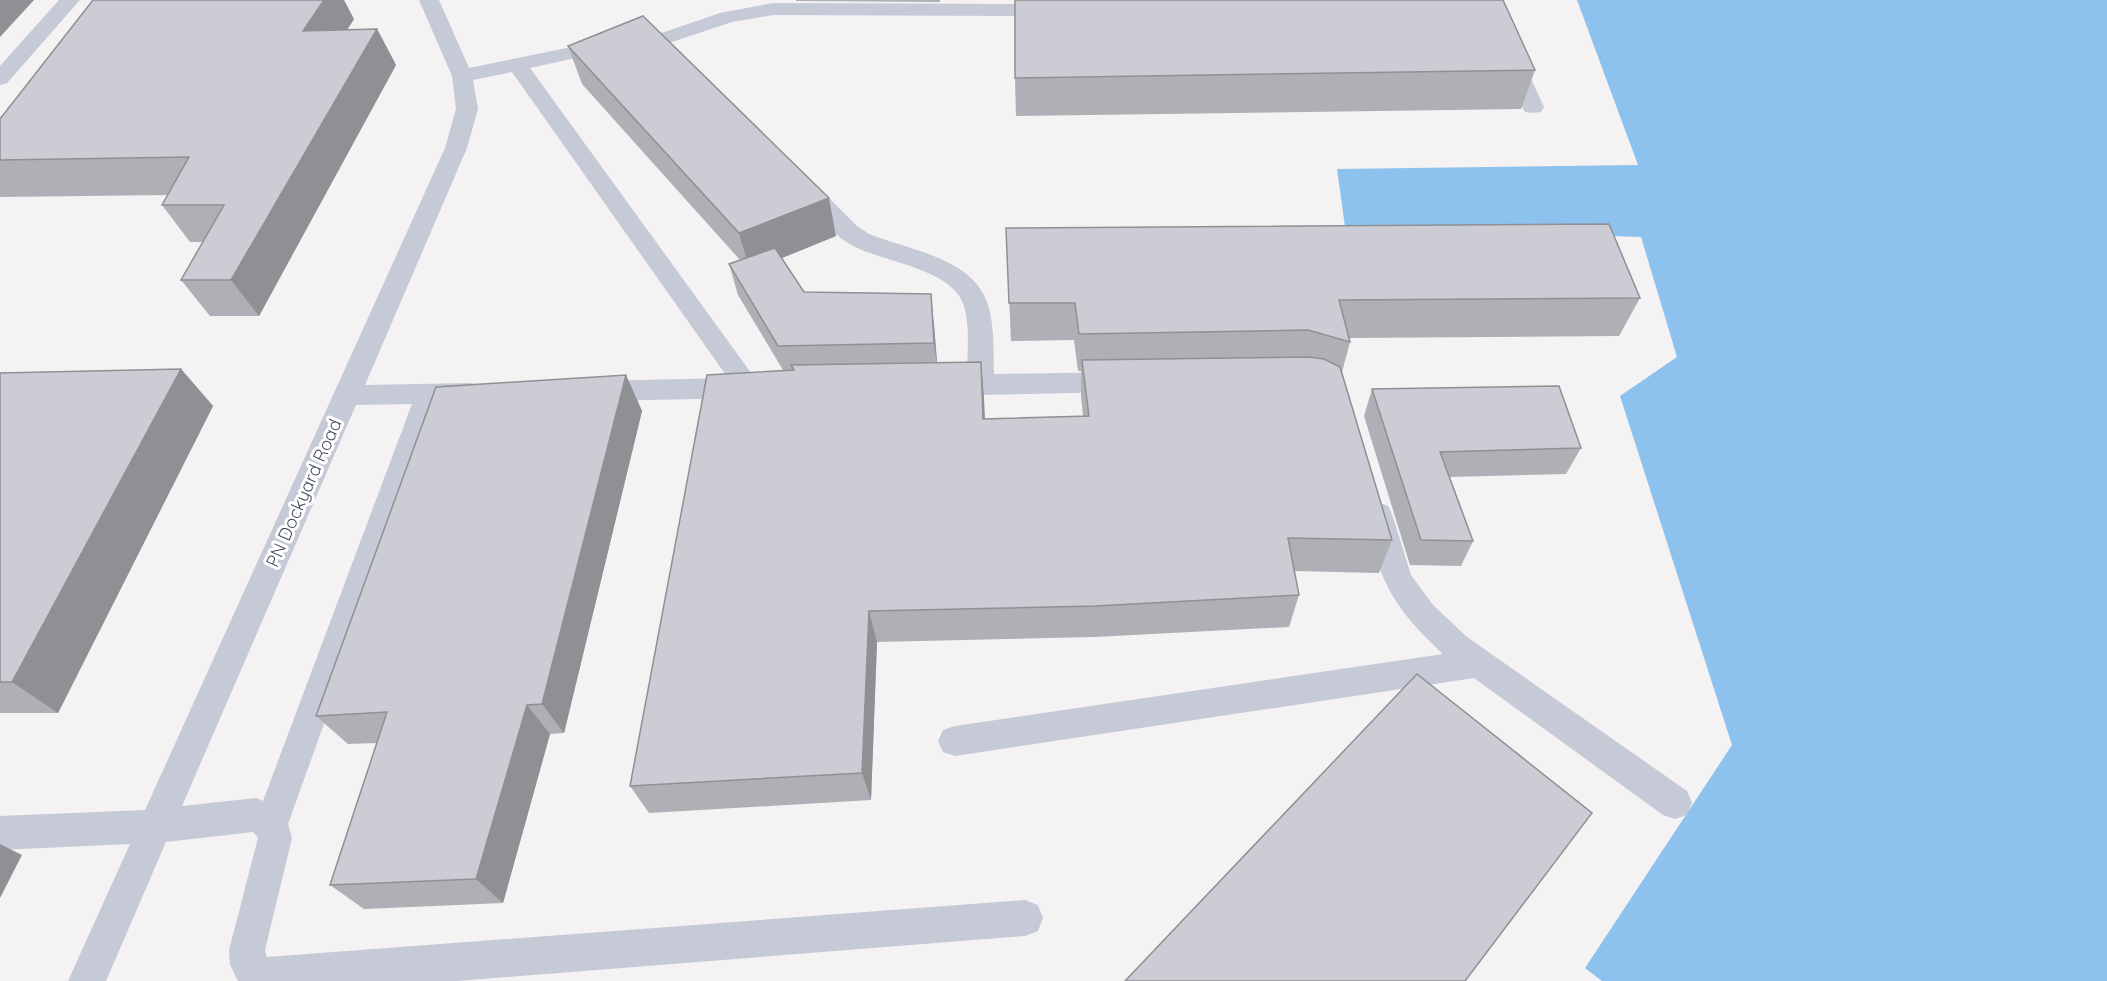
<svg xmlns="http://www.w3.org/2000/svg" width="2107" height="981" viewBox="0 0 2107 981" font-family="Quicksand,sans-serif">
	<rect width="100%" height="100%" fill="#f4f2f2"/>
	<polygon fill="#8dc2ef" points="1577,0 2107,0 2107,981 1602,981 1585,968 1732,745 1620,396 1677,357 1641,237 1345,227 1337,169 1638,165"/>
	<g fill="none" stroke-linecap="round" stroke-linejoin="round">
		<g fill="#c6cad7" fill-rule="evenodd">
			<polygon points="59,0 80,0 7,83 0,85 0,66"/>
			<path d="M 419,0 L 439,0 L 469,68 L 610,39 L 617,41 L 620,45 L 617,49 L 530,68 L 762,388 L 758,395 L 749,398 L 595,401 L 586,398 L 582,391 L 586,384 L 595,381 L 728,378 L 512,72 L 473,80 L 478,109 L 467,148 L 365,385 L 471,383 L 480,386 L 484,393 L 480,400 L 471,403 L 439,404 L 288,824 L 292,838 L 265,950 L 267,957 L 1025,900 L 1038,905 L 1043,918 L 1038,931 L 1025,936 L 458,981 L 238,981 L 230,965 L 229,950 L 258,838 L 253,832 L 166,842 L 106,981 L 68,981 L 130,844 L 0,850 L 0,816 L 145,810 L 445,148 L 456,109 L 452,76 ZM 412,404 L 263,801 L 257,798 L 182,806 L 356,405 Z"/>
			<polygon points="773,3 1052,4 1059,6 1062,10 1059,14 1052,16 773,15 732,22 654,48 647,46 644,42 647,38 720,13"/>
			<polygon points="1511,51 1518,53 1521,57 1544,107 1541,112 1533,113 1525,112 1522,107 1501,57 1504,53"/>
			<path d="M 806,181 L 814,183 L 857,226 L 869,234 C 909,250 974,258 988,305 C 995,327 993,352 994,374 L 1119,372 L 1128,375 L 1132,382 L 1128,389 L 1119,392 L 981,395 L 946,395 L 937,392 L 933,385 L 937,378 L 946,375 L 967,375 C 967,352 971,322 962,301 C 948,269 882,261 853,246 C 835,237 805,205 795,188 L 798,183 Z"/>
			<path d="M 1378,502 L 1388,506 L 1392,514 L 1411,575 L 1433,605 L 1467,637 L 1687,791 L 1692,803 L 1687,815 L 1675,819 L 1663,815 L 1474,678 L 955,756 L 943,752 L 938,741 L 943,730 L 955,726 L 1443,654 C 1391,605 1381,583 1364,514 L 1368,506 Z"/>
		</g>
	</g>
	<g fill="#afb0b6">
		<polygon points="796,0 940,0 940,2 796,1"/>
		<polygon points="354,19 347,30 377,29 396,65 259,316 210,316 181,280 203,242 190,242 162,205 168,195 0,197 0,119"/>
		<polygon points="568,46 836,236 782,258 804,292 934,325 937,363 981,362 985,419 1083,416 1081,396 1081,371 1078,371 1074,340 1011,341 1006,228 1640,298 1619,336 1349,338 1350,342 1342,372 1392,540 1379,573 1294,571 1299,595 1289,627 1094,637 877,642 871,800 649,813 630,786 783,370 738,295 729,264 740,260 582,84"/>
		<polygon points="1535,70 1521,109 1016,116 1015,78"/>
		<polygon points="181,369 213,406 58,713 0,713 0,373"/>
		<polygon points="626,375 642,411 564,733 550,734 503,903 364,909 330,885 377,743 348,744 316,716"/>
		<polygon points="1372,389 1581,448 1566,474 1450,477 1473,541 1461,566 1410,565 1364,416"/>
	</g>
	<g fill="#8f9094">
		<polygon points="0,0 34,0 0,37"/>
		<polygon points="324,0 344,0 354,19 323,67 303,31"/>
		<polygon points="377,29 396,65 259,316 231,280"/>
		<polygon points="829,198 836,236 750,271 739,233"/>
		<polygon points="931,294 934,325 938,373 934,343"/>
		<polygon points="981,362 984,397 986,454 983,419"/>
		<polygon points="181,369 213,406 58,713 12,682"/>
		<polygon points="626,375 642,411 564,733 542,704"/>
		<polygon points="869,611 877,642 871,800 862,773"/>
		<polygon points="527,705 550,734 503,903 476,879"/>
		<polygon points="0,844 22,855 0,898"/>
	</g>
	<g fill="#cccdd4" stroke="#8f9094" stroke-width="1.5">
		<polygon points="93,0 324,0 303,31 377,29 231,280 181,280 224,205 162,205 189,157 0,160 0,119"/>
		<polygon points="1015,0 1503,0 1535,70 1015,78"/>
		<polygon points="643,16 829,198 739,233 568,46"/>
		<polygon points="1609,224 1640,298 1339,300 1350,342 1308,330 1079,334 1075,303 1009,303 1006,228"/>
		<polygon points="775,248 804,292 931,294 934,343 778,346 729,264"/>
		<polygon points="1308,357 1324,359 1340,367 1392,540 1288,538 1299,595 1096,606 869,611 862,773 630,786 707,375 794,370 791,365 981,362 983,419 1089,416 1082,360"/>
		<polygon points="181,369 12,682 0,682 0,373"/>
		<polygon points="626,375 542,704 527,705 476,879 330,885 387,712 316,716 436,387"/>
		<polygon points="1559,386 1581,448 1440,452 1473,541 1421,540 1372,389"/>
		<polygon points="1417,674 1592,813 1465,981 1125,981"/>
	</g>
	<g text-anchor="middle" stroke-width="6" stroke-linejoin="round" paint-order="stroke">
		<g font-size="18" fill="#494f60" stroke="#fff">
			<text transform="translate(304 493) rotate(-66)" y="6">PN Dockyard Road</text>
		</g>
	</g>
</svg>
